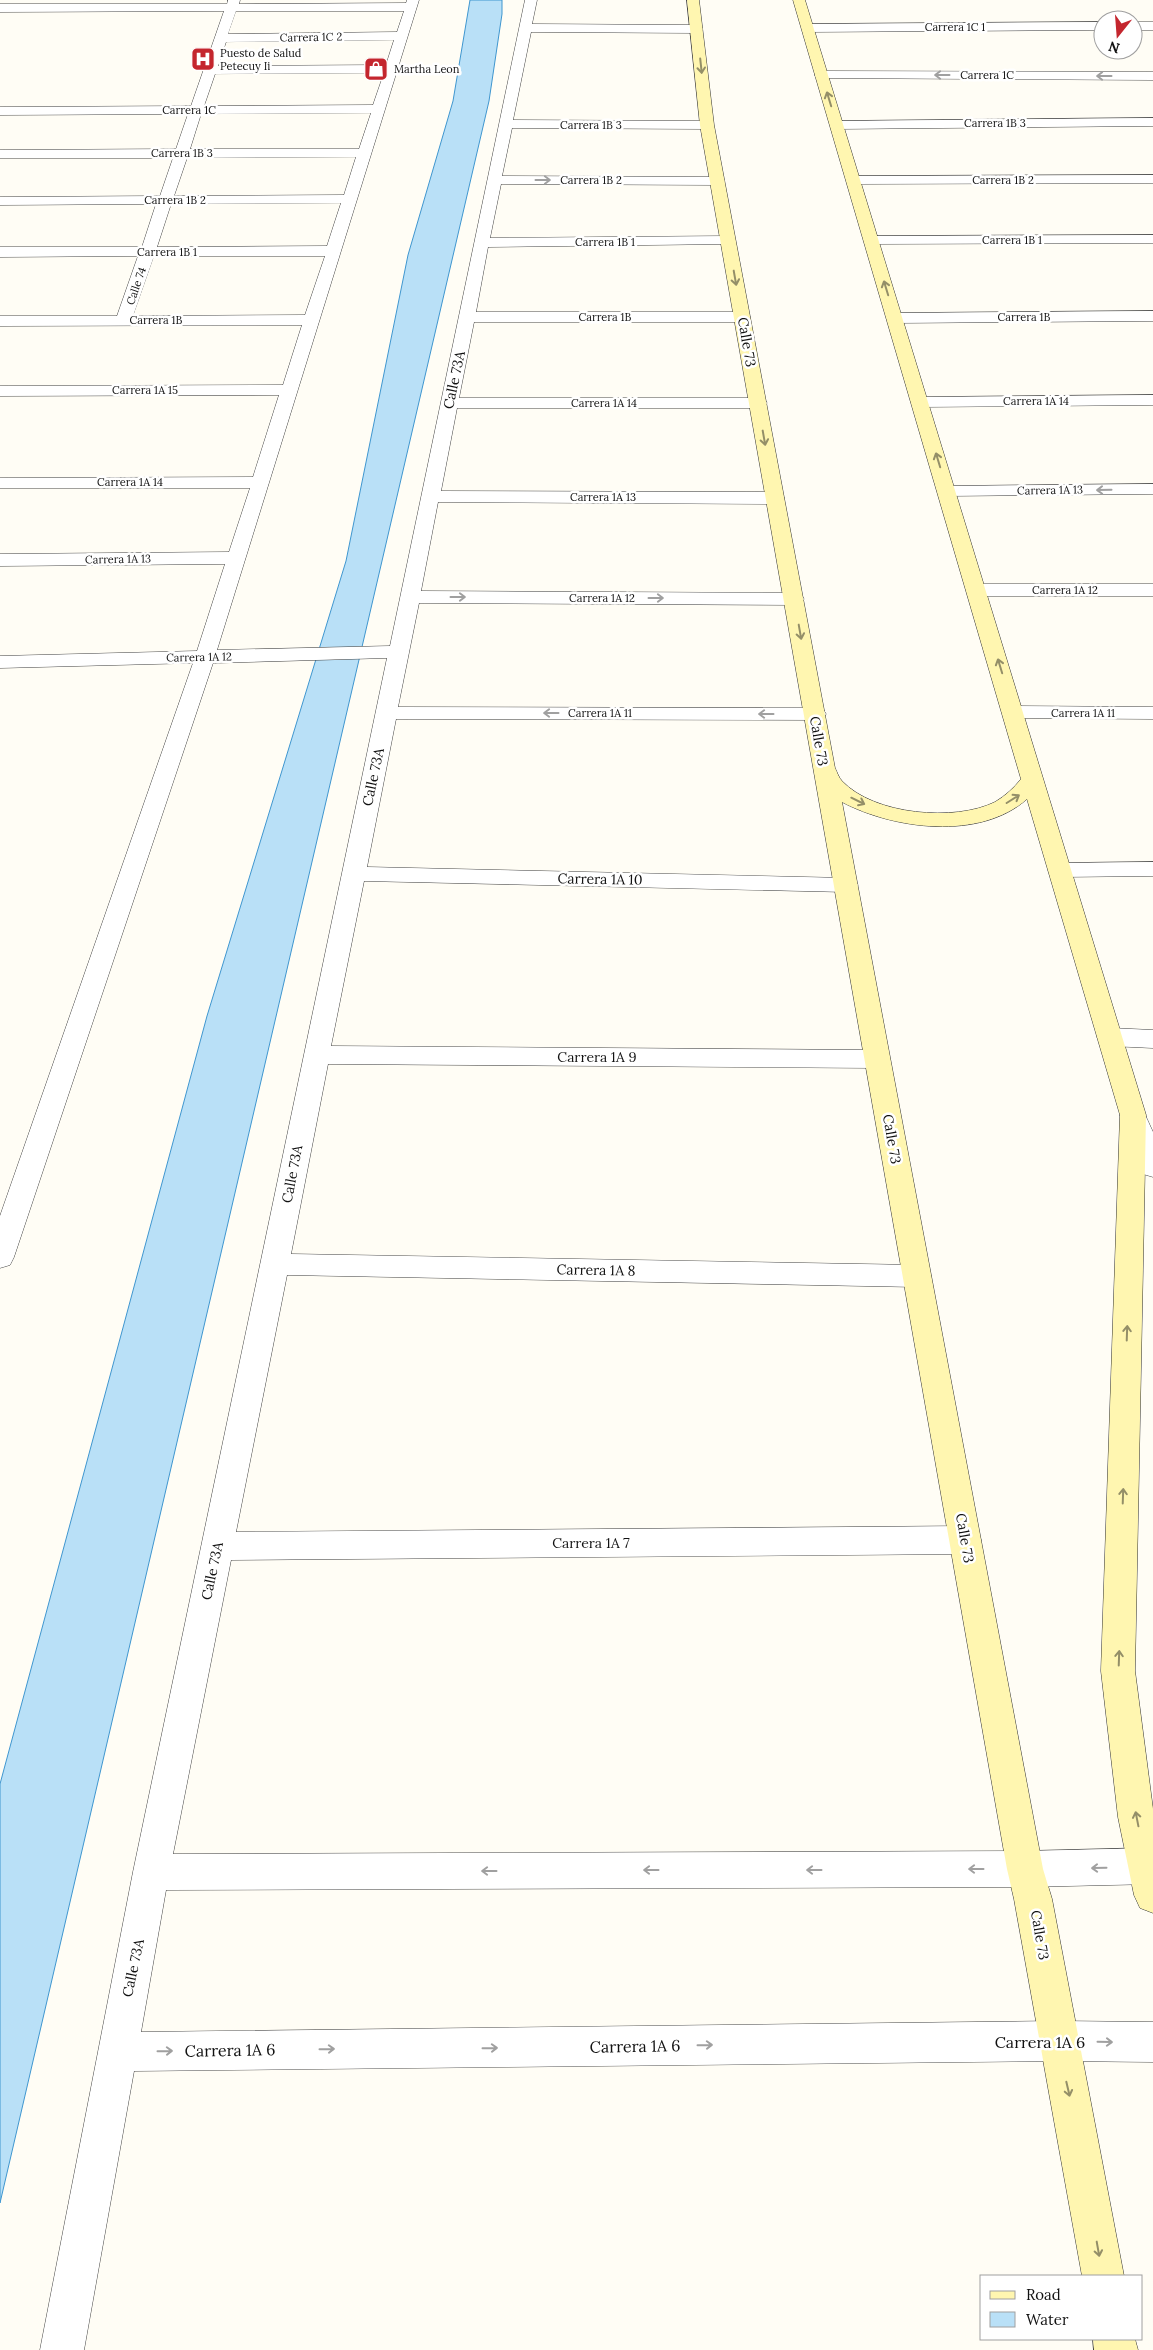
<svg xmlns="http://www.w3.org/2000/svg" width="1153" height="2350" viewBox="0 0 1153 2350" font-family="Lora,serif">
	<rect width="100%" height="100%" fill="#fffdf5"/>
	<polygon fill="#b9e0f7" stroke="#3f96cf" points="470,0 502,0 502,14 489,101 0,2203 0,1784 207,1016 346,561 408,255 453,101"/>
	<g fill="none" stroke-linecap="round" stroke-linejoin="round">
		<g stroke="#444" stroke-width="1">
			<g id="minor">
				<path d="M 228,0 L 240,0 L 239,4 L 406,3 L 407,0 L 419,0 L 217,650 L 390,646 L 525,0 L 537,0 L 532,24 L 697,25 L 703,29 L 697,33 L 531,32 L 513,120 L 707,121 L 714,125 L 707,129 L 512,128 L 502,176 L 718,177 L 725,181 L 718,185 L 501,184 L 490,238 L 728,236 L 735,240 L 728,244 L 488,247 L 476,312 L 742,312 L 748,314 L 750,317 L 748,320 L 742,322 L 474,322 L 459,398 L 758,398 L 764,399 L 767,403 L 764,407 L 758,408 L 457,408 L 441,491 L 775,492 L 782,494 L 784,498 L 782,502 L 775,504 L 438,502 L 421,591 L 794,593 L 801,595 L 804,599 L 801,603 L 794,605 L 419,603 L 398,707 L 815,708 L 823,709 L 826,714 L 823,719 L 815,720 L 396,719 L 367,867 L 846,878 L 854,880 L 858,885 L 854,890 L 846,892 L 364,881 L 331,1046 L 877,1050 L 886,1053 L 890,1059 L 886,1065 L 877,1068 L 328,1064 L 291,1254 L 917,1265 L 927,1268 L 931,1276 L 927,1284 L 917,1287 L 287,1275 L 236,1532 L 965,1526 L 976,1530 L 981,1540 L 976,1550 L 965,1554 L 231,1560 L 173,1854 L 1025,1851 L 1038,1856 L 1043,1869 L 1038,1882 L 1025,1887 L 166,1890 L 141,2032 L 1058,2021 L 1072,2027 L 1078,2041 L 1072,2055 L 1058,2061 L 134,2071 L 84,2350 L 40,2350 L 133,1872 L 387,658 L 213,663 L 14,1257 L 10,1265 L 0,1268 L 0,1216 L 193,663 L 0,668 L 0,656 L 197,651 L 225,564 L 0,566 L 0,554 L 229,552 L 250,488 L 0,488 L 0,478 L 253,477 L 279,395 L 0,396 L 0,386 L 283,385 L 302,325 L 0,326 L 0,316 L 117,316 L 138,256 L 0,257 L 0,247 L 142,247 L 156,204 L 0,205 L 0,197 L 160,196 L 173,158 L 0,158 L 0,150 L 176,149 L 188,114 L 0,115 L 0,107 L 191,106 L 224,11 L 0,12 L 0,4 L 227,4 ZM 236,11 L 404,11 L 397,32 L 228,34 ZM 394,40 L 386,65 L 218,66 L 226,42 ZM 384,73 L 373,105 L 204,106 L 215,74 ZM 371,113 L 359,149 L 190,149 L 201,114 ZM 356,157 L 344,195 L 174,196 L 187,158 ZM 341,203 L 327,246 L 157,247 L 171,204 ZM 154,256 L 325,256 L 305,315 L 133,316 Z"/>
				<polygon points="1103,22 1103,30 808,32 802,28 808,24"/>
				<rect x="1133" y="22" width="20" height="8"/>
				<polygon points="821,71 1153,72 1153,80 816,78 815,75 816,72"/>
				<polygon points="1153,118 1153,126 837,129 830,125 837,121"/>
				<polygon points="1153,175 1153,183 853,184 846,180 853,176"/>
				<polygon points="1153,235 1153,243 871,244 864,240 871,236"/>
				<polygon points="1153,311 1153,321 895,323 889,321 887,318 889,315 895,313"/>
				<polygon points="1153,395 1153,405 920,407 914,406 911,402 914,398 920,397"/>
				<polygon points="1153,484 1153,494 947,496 941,495 938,491 941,487 947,486"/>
				<polygon points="977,584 1153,584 1153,596 977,596 970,594 967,590 970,586"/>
				<polygon points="1014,706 1153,707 1153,719 1014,718 1006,717 1003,712 1006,707"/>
				<polygon points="1153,862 1153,876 1060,877 1052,875 1048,870 1052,865 1060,863"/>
				<polygon points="1110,1028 1153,1030 1153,1048 1110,1046 1101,1043 1097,1037 1101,1031"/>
				<polygon points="1133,1106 1142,1108 1153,1132 1153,1177 1143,1174 1139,1167 1120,1115 1124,1108"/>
			</g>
		</g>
		<g stroke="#444" stroke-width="1">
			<g id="tertiary">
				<polygon points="1153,1848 1153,1884 1025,1887 1012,1882 1007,1869 1012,1856 1025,1851"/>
				<polygon points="1058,2021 1153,2022 1153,2062 1058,2061 1044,2055 1038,2041 1044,2027"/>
			</g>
		</g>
		<g stroke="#333" stroke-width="1">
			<g id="secondary">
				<path d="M 687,0 L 699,0 L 714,125 L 835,768 C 837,772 839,778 842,781 C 874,815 955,822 995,802 C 1005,796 1014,788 1021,779 L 793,0 L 805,0 L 1146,1115 L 1135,1671 L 1153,1809 L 1153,1913 L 1140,1908 L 1134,1895 L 1118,1817 L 1101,1671 L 1120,1115 L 1027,799 C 980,841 893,829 842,802 L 1043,1869 L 1052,1899 L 1124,2276 L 1082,2276 L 1014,1899 L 1007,1869 L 700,125 Z"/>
				<polygon points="1093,2339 1135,2339 1138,2350 1094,2350"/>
			</g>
		</g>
		<use href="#minor" fill="#fff" fill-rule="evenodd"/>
		<use href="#tertiary" fill="#fff" fill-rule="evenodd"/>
		<use href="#secondary" fill="#fff6b0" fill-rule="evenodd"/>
	</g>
	<defs><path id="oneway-shaft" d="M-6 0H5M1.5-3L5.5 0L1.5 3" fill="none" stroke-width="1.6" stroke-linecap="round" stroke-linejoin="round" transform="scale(1.25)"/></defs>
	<g stroke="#948f68">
		<use href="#oneway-shaft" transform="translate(701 66) rotate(84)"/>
		<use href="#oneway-shaft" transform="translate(829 99) rotate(-107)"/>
		<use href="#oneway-shaft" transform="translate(735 278) rotate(80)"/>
		<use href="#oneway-shaft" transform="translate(886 288) rotate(-107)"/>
		<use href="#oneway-shaft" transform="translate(764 438) rotate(80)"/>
		<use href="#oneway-shaft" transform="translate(938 460) rotate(-107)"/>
		<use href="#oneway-shaft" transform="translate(800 632) rotate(80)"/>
		<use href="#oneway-shaft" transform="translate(1000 666) rotate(-107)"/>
		<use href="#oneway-shaft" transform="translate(1013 799) rotate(-32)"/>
		<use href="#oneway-shaft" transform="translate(858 801) rotate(26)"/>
		<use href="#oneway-shaft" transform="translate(1127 1333) rotate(-88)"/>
		<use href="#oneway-shaft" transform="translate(1123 1496) rotate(-88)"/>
		<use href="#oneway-shaft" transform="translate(1119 1658) rotate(-88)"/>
		<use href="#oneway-shaft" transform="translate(1137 1819) rotate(-101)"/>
		<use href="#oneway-shaft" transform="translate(1068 2089) rotate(77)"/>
		<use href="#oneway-shaft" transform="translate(1098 2249) rotate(80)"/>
	</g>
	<g stroke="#a0a0a0">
		<use href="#oneway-shaft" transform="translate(942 75) rotate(-180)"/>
		<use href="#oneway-shaft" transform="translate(1104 76) rotate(-180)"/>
		<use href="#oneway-shaft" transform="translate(543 180)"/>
		<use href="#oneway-shaft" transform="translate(1104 490) rotate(179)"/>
		<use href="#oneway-shaft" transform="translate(458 597)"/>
		<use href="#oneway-shaft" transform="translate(656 598)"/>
		<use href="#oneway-shaft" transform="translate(551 713) rotate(-180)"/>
		<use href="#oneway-shaft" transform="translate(766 714) rotate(-180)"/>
		<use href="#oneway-shaft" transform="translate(1099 1868) rotate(179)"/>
		<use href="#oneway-shaft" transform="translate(976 1869) rotate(180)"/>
		<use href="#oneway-shaft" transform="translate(651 1870) rotate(180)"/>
		<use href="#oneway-shaft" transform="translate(814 1870) rotate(180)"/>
		<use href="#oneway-shaft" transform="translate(489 1871) rotate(180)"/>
		<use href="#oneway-shaft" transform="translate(1105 2042) rotate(1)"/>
		<use href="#oneway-shaft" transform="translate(705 2045) rotate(-1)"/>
		<use href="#oneway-shaft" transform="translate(490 2048) rotate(-1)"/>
		<use href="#oneway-shaft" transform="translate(327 2049) rotate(-1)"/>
		<use href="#oneway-shaft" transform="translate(165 2051) rotate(-1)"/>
	</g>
	<defs>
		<g id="hospital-square" transform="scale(1.25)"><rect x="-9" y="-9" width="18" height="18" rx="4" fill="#c4262e" stroke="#fff"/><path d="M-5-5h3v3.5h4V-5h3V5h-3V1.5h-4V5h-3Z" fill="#fff"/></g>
		<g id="shop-square" transform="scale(1.25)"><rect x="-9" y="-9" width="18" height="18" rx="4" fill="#c4262e" stroke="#fff"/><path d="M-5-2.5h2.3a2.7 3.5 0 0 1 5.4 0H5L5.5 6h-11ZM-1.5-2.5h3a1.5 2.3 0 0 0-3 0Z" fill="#fff"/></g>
	</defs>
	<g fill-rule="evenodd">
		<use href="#hospital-square" x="203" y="59"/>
		<use href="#shop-square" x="376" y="69"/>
	</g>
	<g text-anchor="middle" stroke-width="5" stroke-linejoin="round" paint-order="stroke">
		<g font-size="11" fill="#111" stroke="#fff">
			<text x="955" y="31">Carrera 1C 1</text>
			<text transform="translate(311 37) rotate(-1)" y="4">Carrera 1C 2</text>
			<text x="987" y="79">Carrera 1C</text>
			<text x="189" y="114">Carrera 1C</text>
			<text x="995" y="127">Carrera 1B 3</text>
			<text x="591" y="129">Carrera 1B 3</text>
			<text x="182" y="157">Carrera 1B 3</text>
			<text x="591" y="184">Carrera 1B 2</text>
			<text x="1003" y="184">Carrera 1B 2</text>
			<text x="175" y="204">Carrera 1B 2</text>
			<text x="1012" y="244">Carrera 1B 1</text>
			<text x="605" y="246">Carrera 1B 1</text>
			<text x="167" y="256">Carrera 1B 1</text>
			<text transform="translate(136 286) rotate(-71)" y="4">Calle 74</text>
			<text x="605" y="321">Carrera 1B</text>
			<text x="1024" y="321">Carrera 1B</text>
			<text x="156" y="324">Carrera 1B</text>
			<text x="145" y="394">Carrera 1A 15</text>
			<text x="1036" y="405">Carrera 1A 14</text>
			<text x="604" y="407">Carrera 1A 14</text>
			<text x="130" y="486">Carrera 1A 14</text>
			<text transform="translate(1050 490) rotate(-1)" y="4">Carrera 1A 13</text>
			<text x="603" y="501">Carrera 1A 13</text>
			<text transform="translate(118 559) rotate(-1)" y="4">Carrera 1A 13</text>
			<text x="1065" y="594">Carrera 1A 12</text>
			<text x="602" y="602">Carrera 1A 12</text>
			<text transform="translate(199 657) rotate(-1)" y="4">Carrera 1A 12</text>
			<text x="600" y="717">Carrera 1A 11</text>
			<text x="1083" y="717">Carrera 1A 11</text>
		</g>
		<g font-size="11" fill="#111" stroke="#fff" text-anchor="start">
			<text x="220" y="57">Puesto de Salud<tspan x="220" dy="13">Petecuy Ii</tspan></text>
			<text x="394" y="73">Martha Leon</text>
		</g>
		<g font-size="14" fill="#111" stroke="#fff">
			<text transform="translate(747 342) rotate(80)" y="5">Calle 73</text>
			<text transform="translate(454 380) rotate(-78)" y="5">Calle 73A</text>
			<text transform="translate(819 741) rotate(80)" y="5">Calle 73</text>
			<text transform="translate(373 777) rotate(-78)" y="5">Calle 73A</text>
			<text transform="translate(600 879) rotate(1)" y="5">Carrera 1A 10</text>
			<text x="597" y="1062">Carrera 1A 9</text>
			<text transform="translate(892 1139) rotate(80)" y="5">Calle 73</text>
			<text transform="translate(292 1174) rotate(-79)" y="5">Calle 73A</text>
			<text transform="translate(596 1270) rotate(1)" y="5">Carrera 1A 8</text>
			<text transform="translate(965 1538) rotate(80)" y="5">Calle 73</text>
			<text x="591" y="1548">Carrera 1A 7</text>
			<text transform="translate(212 1571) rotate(-78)" y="5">Calle 73A</text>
			<text transform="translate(1040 1935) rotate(80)" y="5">Calle 73</text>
			<text transform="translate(133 1968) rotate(-78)" y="5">Calle 73A</text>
		</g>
		<g font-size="16" fill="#111" stroke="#fff">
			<text x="1040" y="2048">Carrera 1A 6</text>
			<text transform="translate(635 2046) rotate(-1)" y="6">Carrera 1A 6</text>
			<text transform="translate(230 2050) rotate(-1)" y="6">Carrera 1A 6</text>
		</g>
	</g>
	<rect x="980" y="2275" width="162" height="65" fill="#ffffff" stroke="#a0a0a0"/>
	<rect x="990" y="2291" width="25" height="8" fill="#fff6b0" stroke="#a0a0a0"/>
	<text x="1026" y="2300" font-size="15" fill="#111111">Road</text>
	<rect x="990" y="2312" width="25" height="15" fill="#b9e0f7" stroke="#a0a0a0"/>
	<text x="1026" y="2325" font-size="15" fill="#111111">Water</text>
	<g transform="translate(1118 35) rotate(197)"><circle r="24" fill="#ffffff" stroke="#a0a0a0"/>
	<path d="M0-4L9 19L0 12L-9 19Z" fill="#c4262e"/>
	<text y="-8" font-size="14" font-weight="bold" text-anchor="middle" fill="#111111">N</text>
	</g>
</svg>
